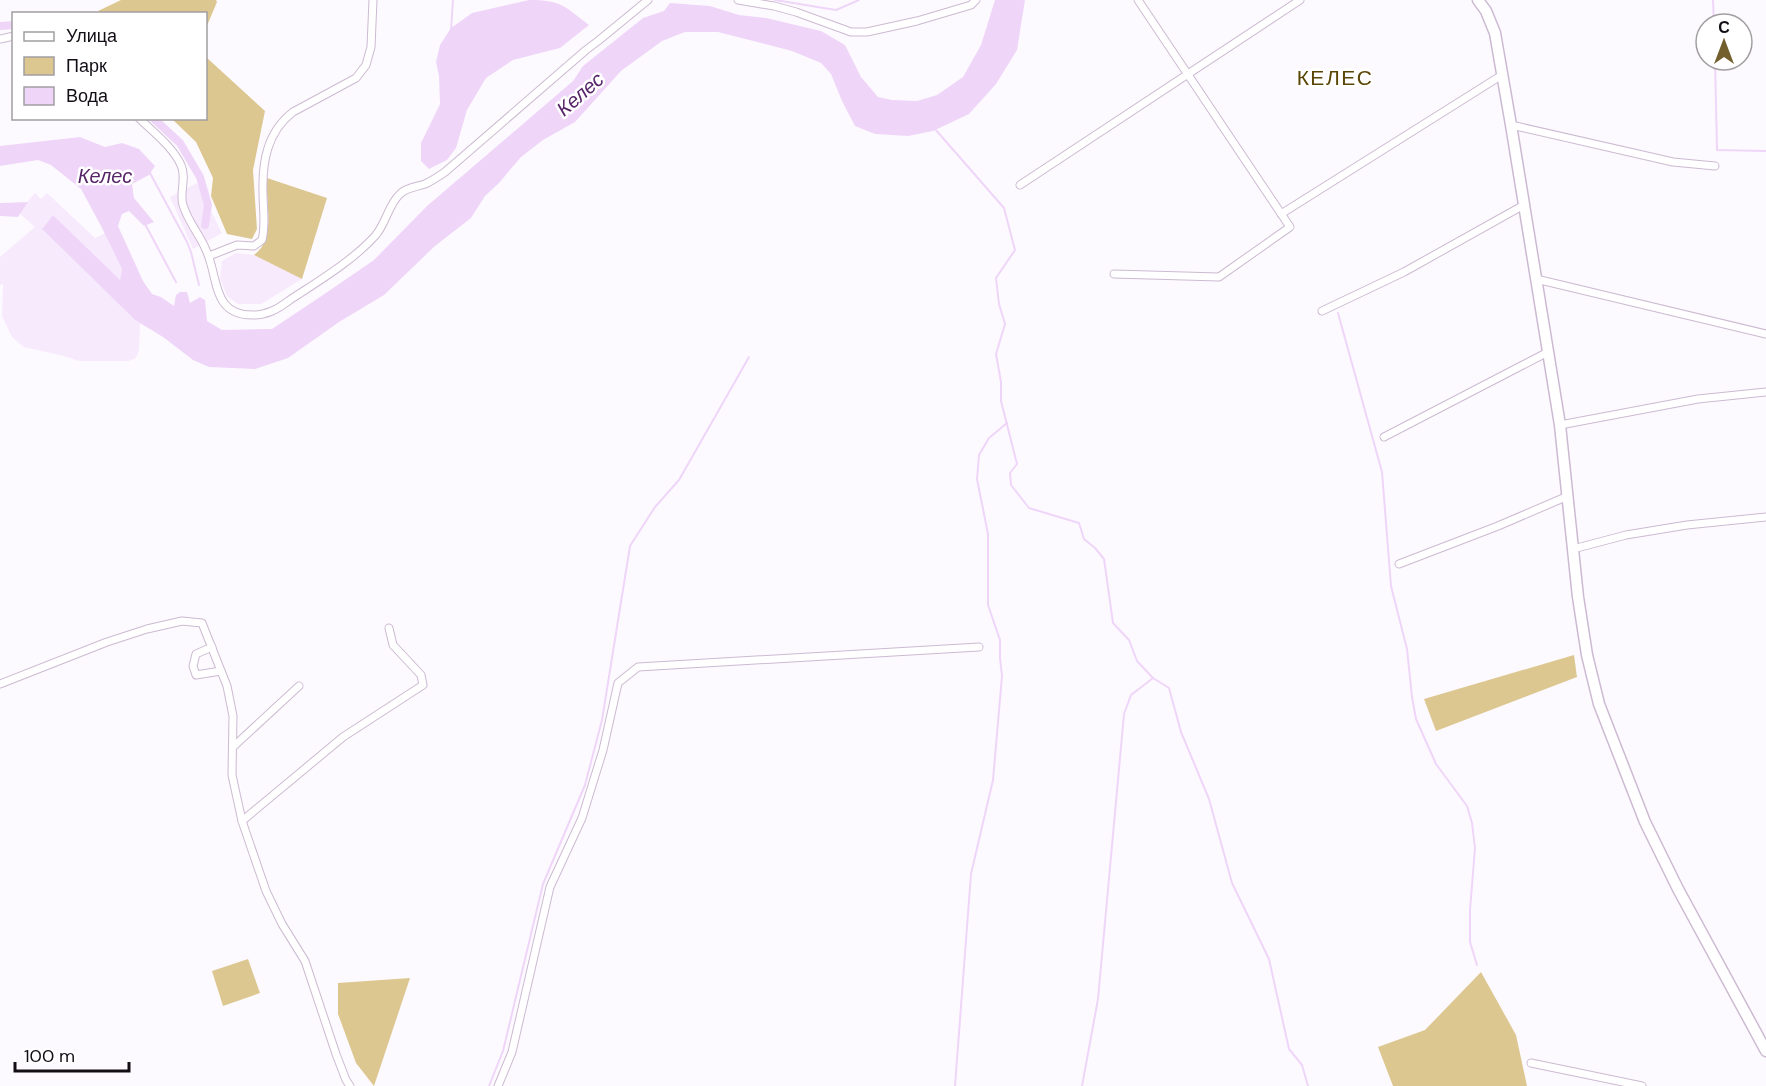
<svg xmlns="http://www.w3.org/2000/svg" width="1766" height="1086" viewBox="0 0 1766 1086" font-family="'DM Sans',sans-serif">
	<rect width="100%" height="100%" fill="#fdfaff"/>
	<g fill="#f8eafd">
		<polygon points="197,183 222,233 193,249 170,197"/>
		<polygon points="35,193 41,199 47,193 95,238 105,233 122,269 120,281 53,215 42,229 135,320 140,323 139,350 136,358 129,361 79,361 64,356 24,347 12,337 2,316 3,284 0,285 0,257 35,227 18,212"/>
		<polygon points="236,253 254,255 302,279 261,304 238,304 227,296 220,279 222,261"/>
	</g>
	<g fill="#ddc791">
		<polygon points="121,0 216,0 217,2 206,28 206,14 101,14 98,11"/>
		<polygon points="206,57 265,111 253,170 257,229 252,239 227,234 211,196 213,178 196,142 172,119 206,118"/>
		<path d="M 267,178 L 327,198 L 302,279 L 254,255 C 277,238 265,203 267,178 Z"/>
		<polygon points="1574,655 1577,677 1436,731 1424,699"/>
		<polygon points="248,959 260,993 223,1006 212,971"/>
		<polygon points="1481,972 1516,1035 1527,1086 1393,1086 1378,1047 1425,1030"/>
		<polygon points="410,978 374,1086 356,1063 338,1014 338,983"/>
	</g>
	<g fill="#efd6f9">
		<path d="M 529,0 C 562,0 564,6 589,25 L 560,48 L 513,60 L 486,78 L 467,110 L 456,148 L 447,160 L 429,169 L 421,161 L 421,143 L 440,104 L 439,76 L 436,62 L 440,45 L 451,28 L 472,13 Z"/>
		<polygon points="995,0 1025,0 1017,50 996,84 969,114 933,131 908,136 875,134 855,126 842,101 831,74 821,63 792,51 718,32 685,32 662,41 621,71 575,122 543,140 521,157 499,183 485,196 471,218 435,246 384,295 339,322 288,358 255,369 209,367 193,360 163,337 135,320 42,229 53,215 120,280 122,269 101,226 81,189 51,165 38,160 0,166 0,146 80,137 105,147 122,143 139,149 155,166 149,175 132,184 134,198 154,222 144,226 129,211 122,214 118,226 143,281 152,294 161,297 174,306 176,295 180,292 187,292 190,303 200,297 205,300 207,321 222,330 272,329 320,297 374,260 427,206 573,81 583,66 643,18 664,11 670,3 710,6 739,15 766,18 821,31 845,45 861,77 878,97 892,100 917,101 937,95 963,77 981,45"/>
		<polygon points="28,202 18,217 0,216 0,203"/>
	</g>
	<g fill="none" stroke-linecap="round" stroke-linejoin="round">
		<g stroke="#efd6f9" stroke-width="2">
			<polyline points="775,0 836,10 859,0"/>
			<polyline points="1713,0 1714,24"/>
			<polyline points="451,30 453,0"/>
			<polyline points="1715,60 1717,150 1766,151"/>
			<polyline points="935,129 1004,208 1015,250 996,278 999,304 1005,324 996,354 1001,382 1001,401 1017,464 1010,473 1011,485 1029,508 1079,523 1084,539 1095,548 1104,559 1113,623 1129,640 1137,661 1153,678 1169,688 1181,732 1209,799 1232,883 1269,959 1289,1049 1302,1065 1308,1086"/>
			<polyline points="150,173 187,242 191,252 199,285"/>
			<polyline points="145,224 176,282"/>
			<polyline points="1338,313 1382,472 1391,586 1407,649 1412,697 1416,719 1436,764 1467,806 1472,823 1475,848 1470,910 1470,942 1477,965"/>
			<polyline points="489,1086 503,1051 543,884 585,785 602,720 630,546 655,507 679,480 749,357"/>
			<polyline points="955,1086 971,874 993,780 1002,676 1000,658 1000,640 988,605 988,534 977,479 979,455 989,438 1007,423"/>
			<polyline points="1082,1086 1098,999 1124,714 1131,695 1153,678"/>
		</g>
		<g stroke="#efd6f9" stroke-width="8">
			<polyline points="0,26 14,25"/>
			<polyline points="153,118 180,143 200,177 208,205 205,225"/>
		</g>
		<g stroke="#ccbad2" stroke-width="9">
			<g id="street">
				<polyline points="738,0 774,6 796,12 851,32 867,32 917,21 971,5 976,0"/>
				<polyline points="0,39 14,36"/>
				<path d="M 139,118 C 154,133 172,146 181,165 C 187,179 179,192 183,205 C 188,222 200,235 206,250 C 219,277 211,317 255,315 C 261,315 267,313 272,311 C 282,307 290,299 299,294 C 325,277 354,259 375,236 C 386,224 388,205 400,194 C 407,187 417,187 425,184 C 432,181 439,176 445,172 L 586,50 L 598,41 L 648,0"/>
				<polyline points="1511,125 1673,162 1715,166"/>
				<polyline points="1020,185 1300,0"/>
				<polyline points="1281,214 1502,75"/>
				<path d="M 209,256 L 237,245 L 254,246 L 262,240 C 266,224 263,209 263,193 C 262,162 267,132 293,112 L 356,78 L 366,65 L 371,47 L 373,0"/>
				<polyline points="1114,274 1219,277 1290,227 1138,0"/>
				<polyline points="1536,279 1766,334"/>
				<polyline points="1322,311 1404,272 1524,205"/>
				<polyline points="1560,425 1698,399 1766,392"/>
				<polyline points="1384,437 1548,352"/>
				<polyline points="1573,549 1626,535 1687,525 1766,517"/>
				<polyline points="1399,564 1498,526 1568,496"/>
				<polyline points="212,647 196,654 193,666 196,675 221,671"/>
				<polyline points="0,684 107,642 147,629 182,621 202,623 227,686 233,716 232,775 242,821 266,891 282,924 305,961 336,1054 346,1080 350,1086"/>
				<polyline points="233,747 299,686"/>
				<polyline points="242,821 343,737 423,685 421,675 393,645 389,628"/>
				<polyline points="1531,1063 1642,1086"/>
				<polyline points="498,1086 512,1052 550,887 582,818 603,750 618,683 638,667 979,647"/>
			</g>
		</g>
		<g stroke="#ccbad2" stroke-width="13">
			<polyline id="secondary" points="1478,0 1486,11 1495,33 1511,125 1560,425 1578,597 1587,655 1599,704 1645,822 1678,889 1766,1051"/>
		</g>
		<use href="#street" stroke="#fff" stroke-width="7"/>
		<use href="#secondary" stroke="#fff" stroke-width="10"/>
	</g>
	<g text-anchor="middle" stroke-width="5" stroke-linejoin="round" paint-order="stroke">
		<g font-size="20" font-style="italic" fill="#572568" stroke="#fff">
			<text transform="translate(580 94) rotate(-41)" y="7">Келес</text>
			<text x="105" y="183">Келес</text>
		</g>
		<g font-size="21" letter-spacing="1.5" fill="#5b4505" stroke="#fff">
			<text x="1335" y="85">КЕЛЕС</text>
		</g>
	</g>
	<rect x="12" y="12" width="195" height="108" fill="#ffffff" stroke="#a19ea1" stroke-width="1.5"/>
	<rect x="24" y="32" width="30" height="9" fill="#ffffff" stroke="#a19ea1" stroke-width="1.5"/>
	<text x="66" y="42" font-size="18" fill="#130d15">Улица</text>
	<rect x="24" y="57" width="30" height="18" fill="#ddc791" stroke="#a19ea1" stroke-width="1.5"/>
	<text x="66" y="72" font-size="18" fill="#130d15">Парк</text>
	<rect x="24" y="87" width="30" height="18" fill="#efd6f9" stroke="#a19ea1" stroke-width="1.5"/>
	<text x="66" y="102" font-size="18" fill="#130d15">Вода</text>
	<g transform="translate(1724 42)"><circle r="28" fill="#ffffff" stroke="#a19ea1" stroke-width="1.5"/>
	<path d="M0-4.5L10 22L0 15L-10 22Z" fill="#725f2d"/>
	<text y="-9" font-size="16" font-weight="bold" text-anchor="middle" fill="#130d15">С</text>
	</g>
	<path d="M15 1062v9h114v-9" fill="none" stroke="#130d15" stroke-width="3"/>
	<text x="24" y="1062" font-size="18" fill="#130d15" stroke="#ffffff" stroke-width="4.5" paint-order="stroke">100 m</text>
</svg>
